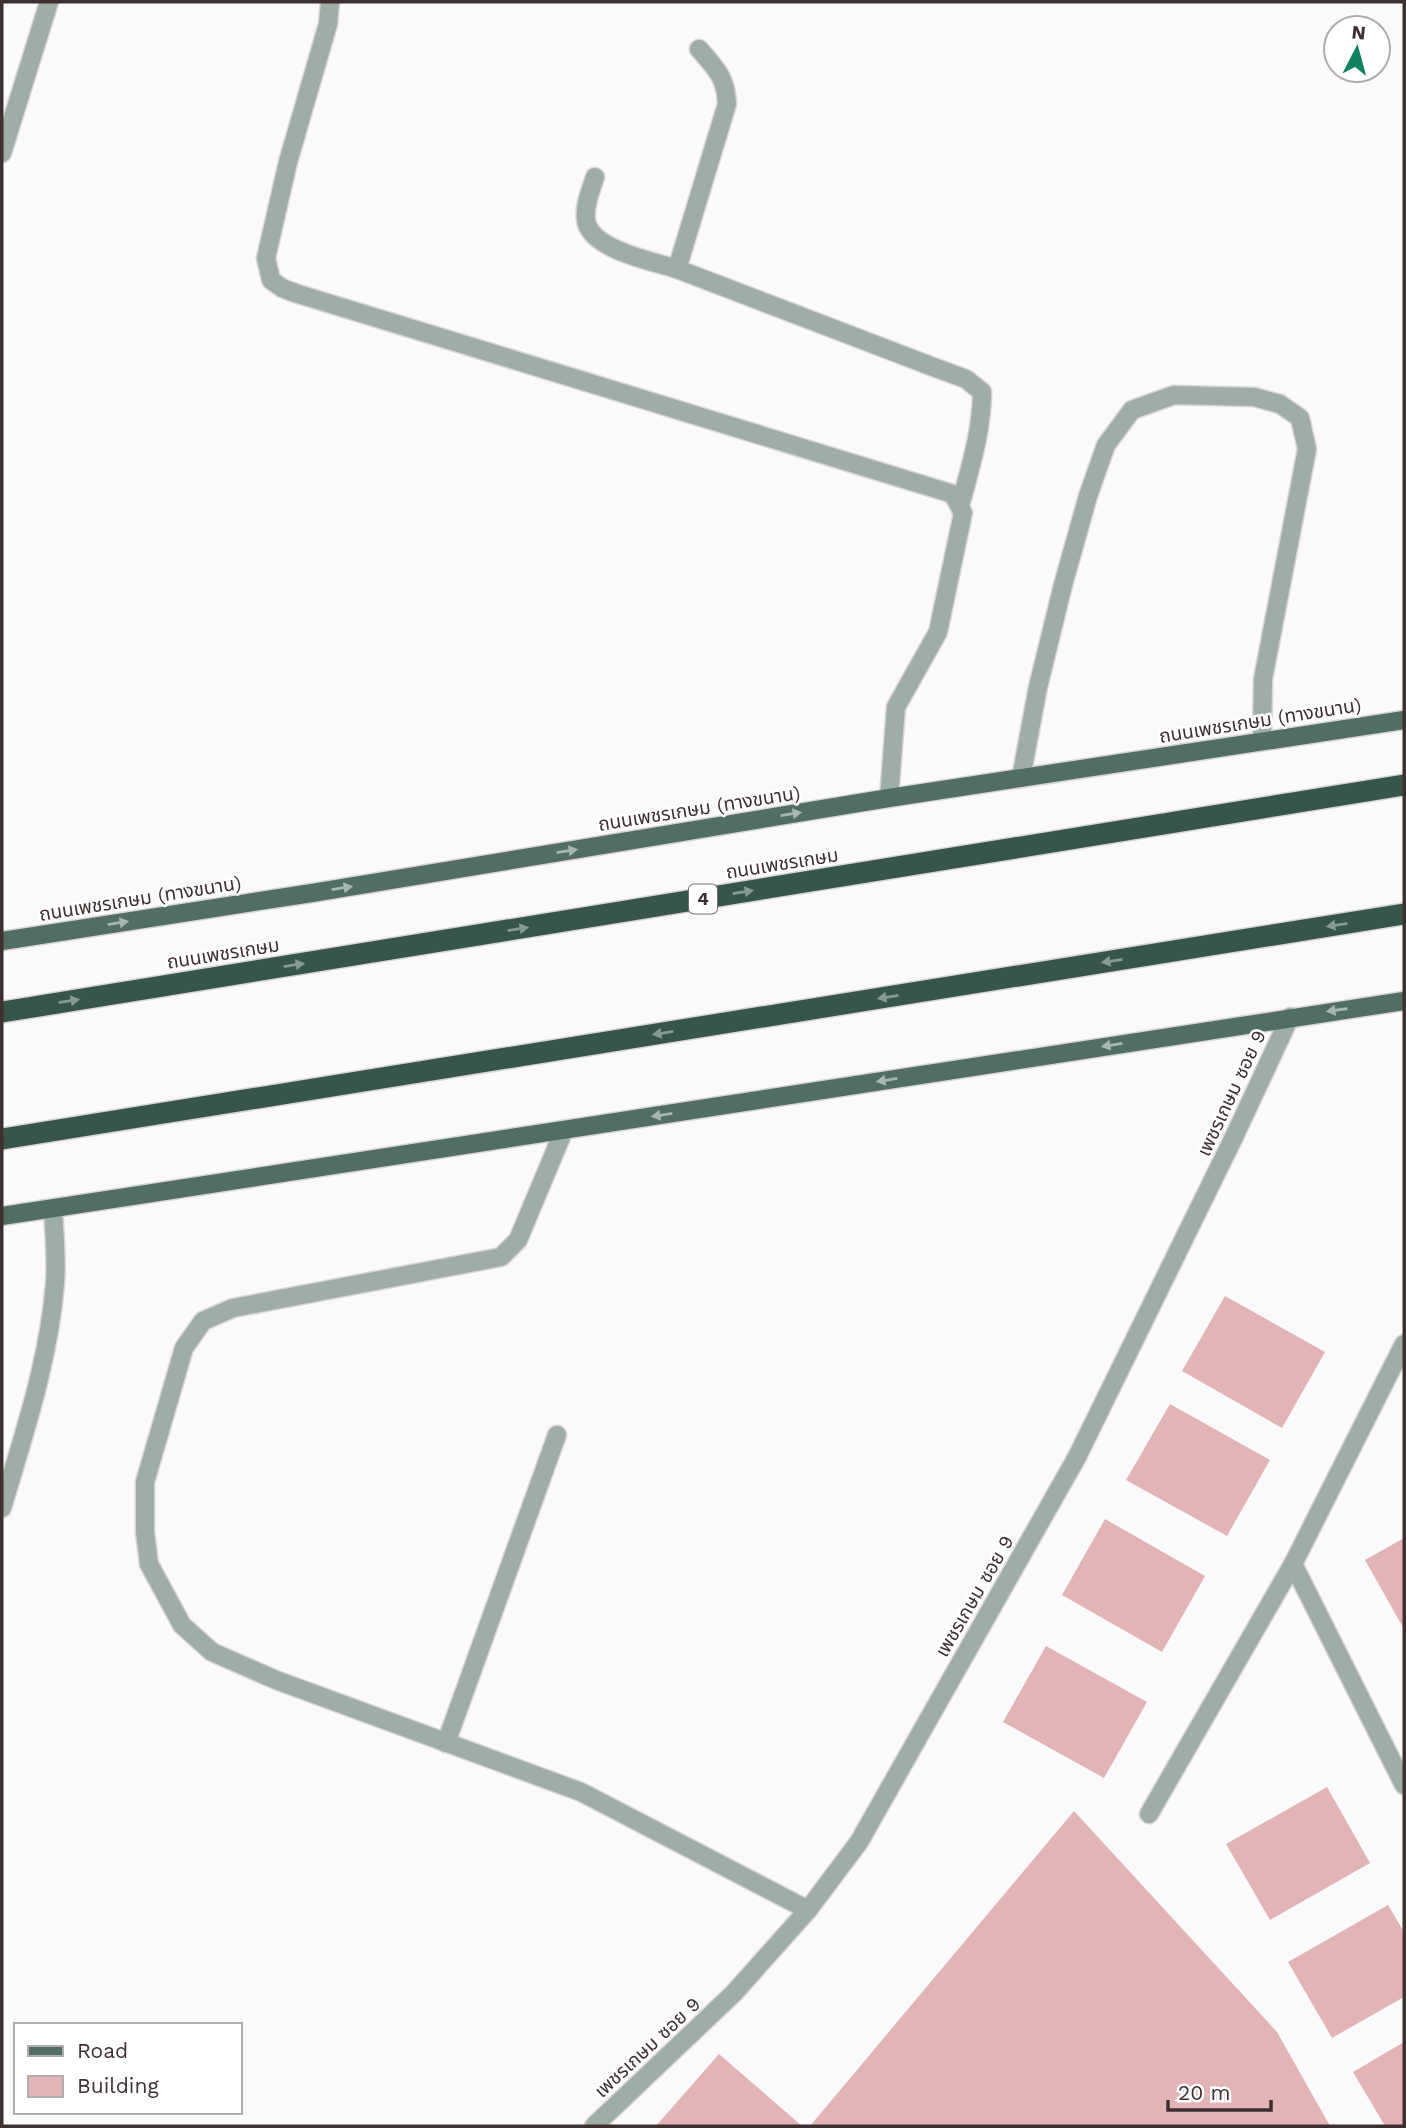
<svg xmlns="http://www.w3.org/2000/svg" width="1406" height="2128" viewBox="0 0 1406 2128" font-family="'Work Sans','Noto Sans Thai',sans-serif">
	<rect width="100%" height="100%" fill="#fafafa"/>
	<g fill="#e3b4b5">
		<polygon points="1225,1296 1325,1352 1282,1428 1182,1371"/>
		<polygon points="1170,1404 1270,1460 1227,1536 1126,1480"/>
		<polygon points="1105,1519 1205,1576 1162,1652 1062,1595"/>
		<polygon points="1404,1538 1404,1629 1365,1560"/>
		<polygon points="1046,1646 1147,1702 1104,1778 1003,1722"/>
		<polygon points="1327,1787 1370,1863 1270,1920 1226,1844"/>
		<polygon points="1074,1811 1277,2032 1330,2126 810,2126"/>
		<polygon points="1388,1905 1404,1932 1404,1997 1332,2038 1288,1962"/>
		<polygon points="1404,2042 1404,2126 1385,2126 1353,2072"/>
		<polygon points="719,2054 802,2126 656,2126"/>
	</g>
	<g fill="none" stroke-linecap="round" stroke-linejoin="round">
		<g stroke="#d8d5d6" stroke-width="21">
			<g id="minor">
				<polyline points="330,2 328,24 288,162 266,258 271,280 282,288 295,293 953,494 963,513 938,632 896,707 889,798"/>
				<path d="M 699,49 C 716,68 726,78 727,104 L 677,269 L 936,368 L 966,379 L 982,392 C 982,431 970,468 960,506"/>
				<polyline points="2,153 49,2"/>
				<path d="M 595,177 C 591,190 584,205 586,219 C 588,249 652,261 677,269"/>
				<polyline points="1021,778 1038,687 1063,585 1088,496 1106,445 1132,410 1174,395 1254,397 1280,404 1300,418 1307,449 1263,679 1262,741"/>
				<polyline points="564,1130 518,1240 501,1257 233,1308 203,1321 184,1348 145,1482 145,1532 149,1564 182,1625 212,1652 276,1680 581,1792 808,1910"/>
				<path d="M 2,1508 C 24,1434 49,1360 55,1283 C 57,1258 54,1232 53,1208"/>
				<polyline points="1293,1564 1404,1785"/>
				<polyline points="446,1743 557,1435"/>
				<polyline points="1149,1814 1293,1564 1404,1344"/>
				<polyline points="594,2126 734,1993 808,1910 859,1842 1077,1457 1234,1137 1290,1017"/>
			</g>
		</g>
		<g stroke="#d8d5d6" stroke-width="21">
			<g id="major">
				<polyline points="2,941 312,893 889,798 1404,720"/>
				<polyline points="2,1216 1404,1001"/>
			</g>
		</g>
		<g stroke="#d8d5d6" stroke-width="24">
			<g id="highway">
				<polyline points="2,1012 1404,785"/>
				<polyline points="2,1139 1404,914"/>
			</g>
		</g>
		<use href="#minor" stroke="#9eada6" stroke-width="18"/>
		<use href="#major" stroke="#526d61" stroke-width="18"/>
		<use href="#highway" stroke="#375649" stroke-width="21"/>
	</g>
	<defs><path id="oneway-solid" d="M-6-.8H1V-3.2L6.5 0L1 3.2V.8H-6Z" transform="scale(1.75)"/></defs>
	<g fill="#a8b6b0">
		<use href="#oneway-solid" transform="translate(791 814) rotate(-9)"/>
		<use href="#oneway-solid" transform="translate(567 851) rotate(-9)"/>
		<use href="#oneway-solid" transform="translate(342 888) rotate(-9)"/>
		<use href="#oneway-solid" transform="translate(118 923) rotate(-9)"/>
		<use href="#oneway-solid" transform="translate(1337 1010) rotate(172)"/>
		<use href="#oneway-solid" transform="translate(1112 1045) rotate(171)"/>
		<use href="#oneway-solid" transform="translate(887 1080) rotate(171)"/>
		<use href="#oneway-solid" transform="translate(662 1115) rotate(171)"/>
	</g>
	<g fill="#879a92">
		<use href="#oneway-solid" transform="translate(743 892) rotate(-9)"/>
		<use href="#oneway-solid" transform="translate(1337 925) rotate(171)"/>
		<use href="#oneway-solid" transform="translate(518 929) rotate(-9)"/>
		<use href="#oneway-solid" transform="translate(1112 961) rotate(171)"/>
		<use href="#oneway-solid" transform="translate(294 965) rotate(-9)"/>
		<use href="#oneway-solid" transform="translate(888 997) rotate(171)"/>
		<use href="#oneway-solid" transform="translate(69 1001) rotate(-9)"/>
		<use href="#oneway-solid" transform="translate(663 1033) rotate(171)"/>
	</g>
	<g text-anchor="middle" stroke-width="5" stroke-linejoin="round" paint-order="stroke">
		<rect fill="#fff" stroke="#786d6e" stroke-width="2" x="689" y="884.5" width="28" height="29" rx="5"/>
		<g font-size="18" font-weight="bold" fill="#3e2f30">
			<text x="703" y="905">4</text>
		</g>
		<g font-size="19" fill="#3e2f30" stroke="#fff">
			<text transform="translate(1260 720) rotate(-9)" y="7">ถนนเพชรเกษม (ทางขนาน)</text>
			<text transform="translate(699 808) rotate(-9)" y="7">ถนนเพชรเกษม (ทางขนาน)</text>
			<text transform="translate(782 863) rotate(-9)" y="7">ถนนเพชรเกษม</text>
			<text transform="translate(140 898) rotate(-9)" y="7">ถนนเพชรเกษม (ทางขนาน)</text>
			<text transform="translate(223 953) rotate(-9)" y="7">ถนนเพชรเกษม</text>
			<text transform="translate(1231 1093) rotate(-65)" y="7">เพชรเกษม ซอย 9</text>
			<text transform="translate(974 1596) rotate(-60)" y="7">เพชรเกษม ซอย 9</text>
			<text transform="translate(647 2047) rotate(-43)" y="7">เพชรเกษม ซอย 9</text>
		</g>
	</g>
	<rect width="1406" height="2128" fill="none" stroke="#3e2f30" stroke-width="7"/>
	<rect x="14" y="2023" width="228" height="91" fill="#ffffff" stroke="#b2acac" stroke-width="2"/>
	<rect x="28" y="2046" width="35" height="10" fill="#526d61" stroke="#b2acac" stroke-width="2"/>
	<text x="77" y="2058" font-size="21" fill="#3e2f30">Road</text>
	<rect x="28" y="2076" width="35" height="21" fill="#e3b4b5" stroke="#b2acac" stroke-width="2"/>
	<text x="77" y="2093" font-size="21" fill="#3e2f30">Building</text>
	<g transform="translate(1357 49) rotate(6)"><circle r="33" fill="#ffffff" stroke="#b2acac" stroke-width="2"/>
	<path d="M0-5L12 26L0 18L-12 26Z" fill="#108260"/>
	<text y="-10" font-size="19" font-weight="bold" text-anchor="middle" fill="#3e2f30">N</text>
	</g>
	<path d="M1168 2100v10h103v-10" fill="none" stroke="#3e2f30" stroke-width="3.5"/>
	<text x="1178" y="2100" font-size="21" fill="#3e2f30" stroke="#ffffff" stroke-width="5" paint-order="stroke">20 m</text>
</svg>
